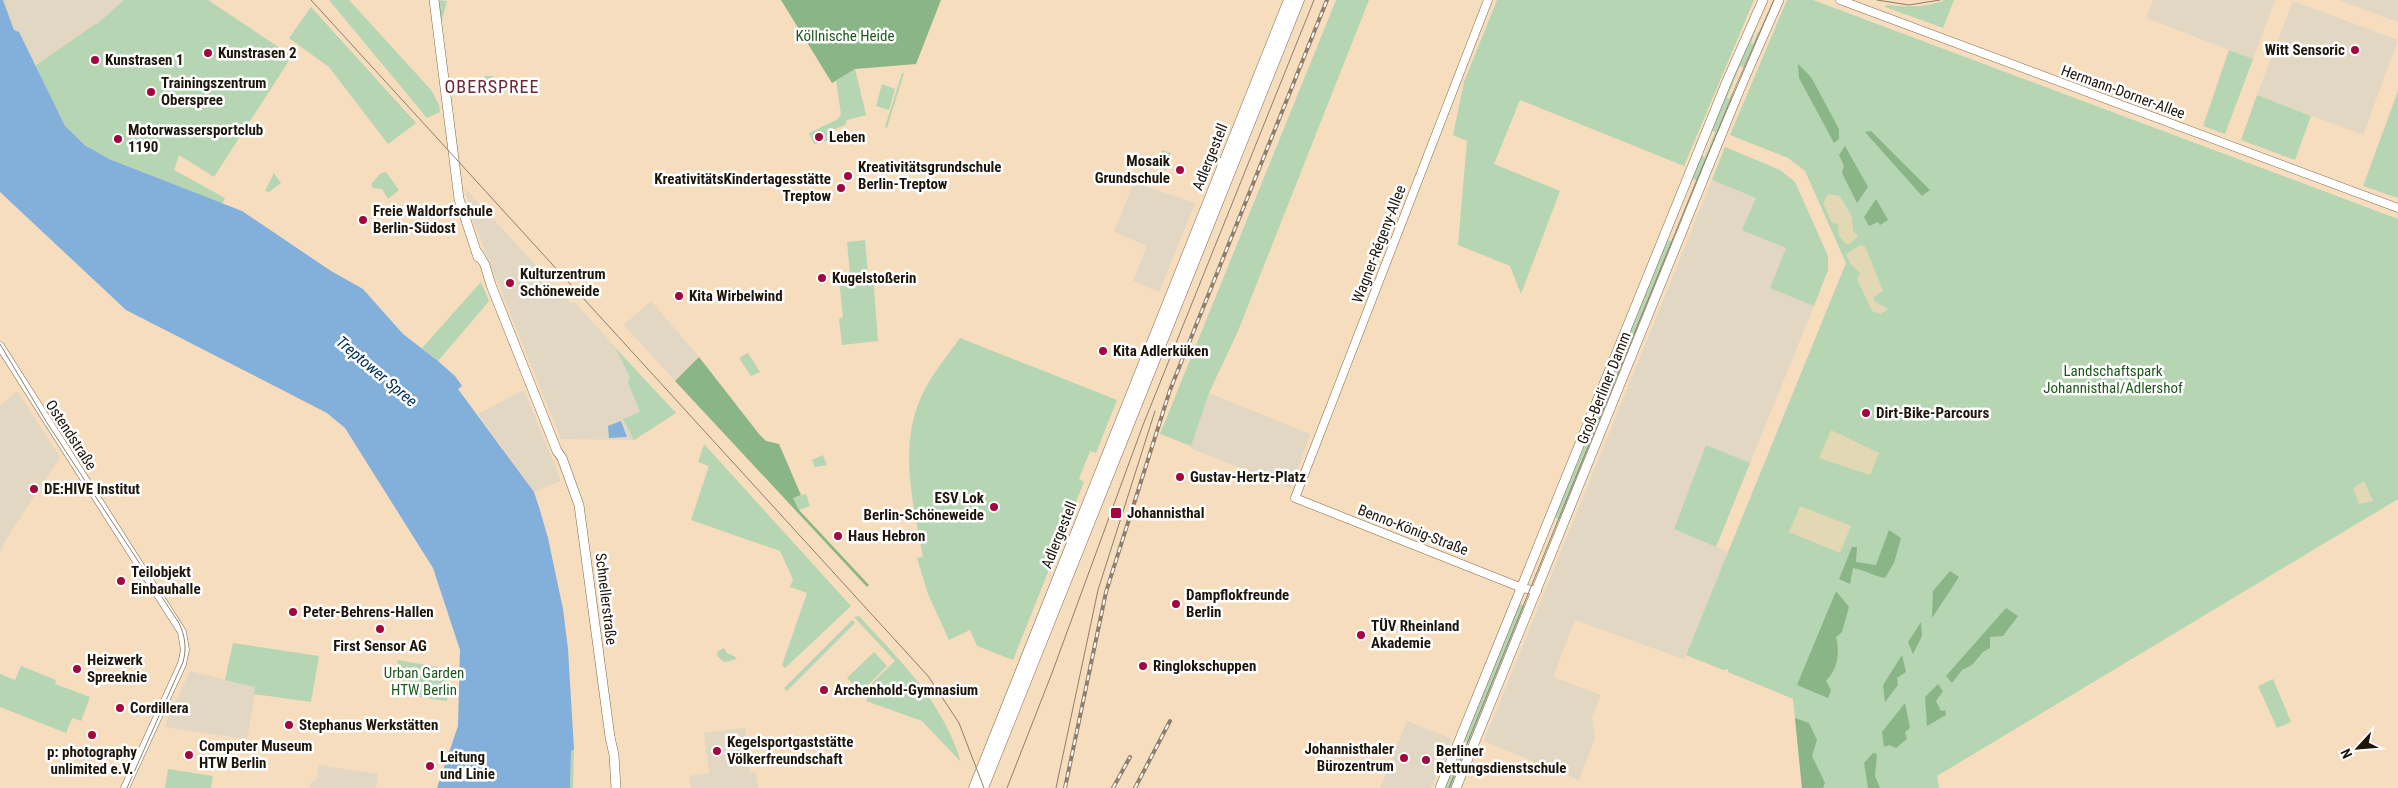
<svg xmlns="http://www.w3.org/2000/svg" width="2398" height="788" viewBox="0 0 2398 788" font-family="'Roboto Condensed',sans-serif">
	<rect width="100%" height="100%" fill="#f6ddbe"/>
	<g fill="#e1d7c2">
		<polygon points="3,0 124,0 96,26 94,24 35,66 19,32 14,30"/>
		<polygon points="2153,0 2275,0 2253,59 2146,18"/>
		<polygon points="2338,0 2398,0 2398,22"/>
		<polygon points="2293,1 2398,40 2363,135 2257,95"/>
		<polygon points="1136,177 1144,180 1142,185 1195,203 1159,292 1133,281 1147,246 1114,232"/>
		<polygon points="1712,180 1756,198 1786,248 1770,288 1814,306 1750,463 1706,446 1674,529 1728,552 1684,659 1697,664 1575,620 1553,677 1601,695 1592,717 1595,738 1579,780 1484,741"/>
		<polygon points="465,188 570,303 574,302 676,413 634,440 561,439 471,216"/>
		<polygon points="651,301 699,357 675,381 624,325"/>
		<polygon points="524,390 561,481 534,492 478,414"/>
		<polygon points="17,391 60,457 3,544 4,545 0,552 0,406"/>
		<polygon points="1209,393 1310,434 1291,488 1190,448"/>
		<polygon points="190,671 256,687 247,739 164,727"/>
		<polygon points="1407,721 1452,739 1431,788 1380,788"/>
		<polygon points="745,728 750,773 756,772 758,788 691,788 689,776 709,773 704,733"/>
		<polygon points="319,765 378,774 376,788 310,788 312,781 316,781"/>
	</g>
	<g fill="#b6d5b3">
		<polygon points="124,0 208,0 292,56 214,177 179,155 174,170 225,198 222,204 94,153 65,126 35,66 95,24 96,25"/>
		<polygon points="329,0 349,0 432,91 439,105 440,112 427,118"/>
		<polygon points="437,0 447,1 442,20 439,19"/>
		<polygon points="1336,0 1369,0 1238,331 1209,393 1191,446 1160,434"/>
		<polygon points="1497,0 1754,0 1684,166 1520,100 1494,164 1560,191 1521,294 1510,266 1458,245 1467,141 1453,135 1464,82"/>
		<polygon points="1787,0 1813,0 2398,219 2398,499 1937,776 1939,788 1802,788 1793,699 1728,672 1728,669 1723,670 1686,655 1846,263 1805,171 1788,158 1730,135"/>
		<path d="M 1945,0 L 1954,0 L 1943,28 L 1885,7 L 1886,5 C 1907,7 1926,8 1945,0 Z"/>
		<polygon points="311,7 416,123 388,144 329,67 289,38"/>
		<polygon points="1752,29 1755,31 1751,43 1753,44 1758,32 1761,33 1745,68 1740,66 1727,98 1729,99 1732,93 1735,95 1699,182 1691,178 1700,155 1705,157 1715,132 1710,130"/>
		<polygon points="2229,50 2253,59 2225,134 2203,126"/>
		<polygon points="855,69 866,115 847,120 845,125 833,130 835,139 814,144 809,133 838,119 841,114 836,81"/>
		<polygon points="902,73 904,73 887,128 885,127"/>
		<polygon points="485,76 493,76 498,86 498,90 494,94 488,95 483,90"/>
		<polygon points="882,84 895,89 889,110 876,106"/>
		<polygon points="2398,91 2398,198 2363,186"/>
		<polygon points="2257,95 2311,116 2295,160 2241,140"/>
		<polygon points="1725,147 1780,170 1795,182 1828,256 1828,270 1814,306 1770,288 1786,248 1742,230 1756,198 1712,180"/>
		<polygon points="1162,150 1171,153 1165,171 1155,167"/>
		<polygon points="386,172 399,190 388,199 382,189 373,188 371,184 381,173"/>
		<polygon points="274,173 281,183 269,192 265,191"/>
		<polygon points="865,240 868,274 850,275 847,242"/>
		<polygon points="1668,240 1675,243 1607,409 1605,409 1603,412 1598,407 1664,242 1667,243"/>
		<polygon points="873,275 878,341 842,345 839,319 843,317 839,279"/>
		<polygon points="481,282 489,301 438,361 422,348"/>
		<path d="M 960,338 L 1117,400 L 1096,453 L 1090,451 L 1079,479 L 1084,482 L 1013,660 L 977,646 L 970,630 L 949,640 L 928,594 L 917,558 L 923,557 C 913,503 898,447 922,395 C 932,374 947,356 960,338 Z"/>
		<polygon points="616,349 676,413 634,440 623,419 640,412 628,382 630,377"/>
		<polygon points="748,353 760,372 751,376 739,358"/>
		<polygon points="1595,414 1604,418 1562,521 1556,518 1554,515"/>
		<polygon points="704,444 851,606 785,668 782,665 807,593 790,587 793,579 780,551 691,520 709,466 698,462"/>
		<polygon points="1706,445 1750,463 1716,547 1674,529"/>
		<polygon points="823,455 827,465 815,467 812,460"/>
		<polygon points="806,494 810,506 799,510 793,498"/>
		<polygon points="1518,603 1527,607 1473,741 1470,740 1469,744 1463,739"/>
		<path d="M 859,616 C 902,663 941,699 961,762 L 922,721 L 866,701 L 873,682 L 895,661 L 854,617 Z"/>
		<polygon points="852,620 855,623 787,691 784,688"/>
		<polygon points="233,643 319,656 311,702 254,694 255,687 225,680"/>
		<polygon points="724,648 727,653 734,656 737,659 724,662 718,657 717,652"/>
		<polygon points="874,652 887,666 861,692 847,678"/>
		<polygon points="398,660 448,669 449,690 447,701 406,695 408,681 395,679"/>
		<polygon points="21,666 56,680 55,684 90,697 81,721 72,718 66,733 0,707 0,674 15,680"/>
		<polygon points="2273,679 2291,722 2277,728 2258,686"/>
		<polygon points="1463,745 1469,749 1453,788 1443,788 1460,748 1462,748"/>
		<polygon points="574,749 573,788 570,788 571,750"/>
		<polygon points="168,769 213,776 211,788 165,788"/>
	</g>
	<g fill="#8ab587">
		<polygon points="781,0 941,0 916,64 855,69 832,83"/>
		<polygon points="1798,64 1811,77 1839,129 1839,139 1834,143 1799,78"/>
		<polygon points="1871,131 1930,190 1922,196 1865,132"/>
		<polygon points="1845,146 1868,187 1857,203 1842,173 1844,166 1839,155"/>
		<polygon points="1876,199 1888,220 1880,225 1878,222 1869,226 1864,217"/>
		<polygon points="699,357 759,434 766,441 779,444 801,495 793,498 799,510 869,585 867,587 675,381"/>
		<path d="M 1889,530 L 1901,538 L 1894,563 L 1885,578 C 1873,576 1865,570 1853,568 L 1850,584 L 1839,579 L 1852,547 L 1857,547 L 1856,562 L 1876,565 Z"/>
		<polygon points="1950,571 1959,577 1932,618 1933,591"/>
		<path d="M 1836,591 L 1849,607 L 1842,632 L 1836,637 C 1840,653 1838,669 1826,681 L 1831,690 L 1828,698 L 1797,685 Z"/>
		<polygon points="2006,608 2018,616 2003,636 1990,637 1990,648 1983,652 1972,665 1962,670 1952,683 1946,676"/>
		<polygon points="1921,622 1922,636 1913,654 1908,642"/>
		<polygon points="1902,655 1906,672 1897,678 1898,685 1885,702 1883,685"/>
		<polygon points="1938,684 1943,691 1936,701 1941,711 1945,710 1946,715 1927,726 1925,697"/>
		<polygon points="1905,703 1910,728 1905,732 1907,739 1896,748 1889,745 1884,747 1882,732"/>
		<polygon points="1795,718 1809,723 1817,740 1812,756 1825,783 1823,788 1802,788"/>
		<polygon points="1873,753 1877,754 1875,776 1880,788 1868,788 1864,763"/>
	</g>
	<g fill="#e2d8b3">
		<polygon points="1828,194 1840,196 1852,217 1853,230 1858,236 1850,244 1846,244 1839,236 1838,224 1832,223 1823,203"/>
		<polygon points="1860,245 1865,246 1883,291 1874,297 1874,301 1889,309 1880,314 1872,311 1857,279 1860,273 1851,265 1846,254"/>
		<polygon points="1831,430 1879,453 1870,475 1819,458"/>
		<polygon points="2364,481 2373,501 2359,504 2353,488"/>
		<polygon points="1800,506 1851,526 1840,553 1789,532"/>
	</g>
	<g fill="#83afdb">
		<polygon points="0,0 3,0 14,30 19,32 65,126 86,146 109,159 242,211 331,271 363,289 403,334 438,361 455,376 462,386 458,389 534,492 539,507 548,538 563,609 568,649 574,749 571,751 570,788 437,788 458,726 460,650 433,568 345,428 327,413 126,310 0,192"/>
		<polygon points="621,421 627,437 609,438 608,426"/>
	</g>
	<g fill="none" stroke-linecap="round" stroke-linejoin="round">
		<g stroke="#7f694c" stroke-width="9">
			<g id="tertiary">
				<polyline points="1488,0 1295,498 1522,588 1537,591"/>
				<polyline points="1840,0 2398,208"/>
				<polyline points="0,346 182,632 185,650 182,664 125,788"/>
			</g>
		</g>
		<g stroke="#7f694c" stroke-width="10">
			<g id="secondary">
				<polyline points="434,0 459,199 478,257"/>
				<polyline points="478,253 485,265 491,285 557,451 562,458 579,505 610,737 614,755 616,788"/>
				<polyline points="1440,788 1727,81 1763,0"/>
				<polyline points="1456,788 1741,86 1779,0"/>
			</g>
		</g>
		<g stroke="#7f694c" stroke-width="11">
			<g id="primary">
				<polyline points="974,788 1289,0"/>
				<polyline points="983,788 1299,0"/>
			</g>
		</g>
		<use href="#tertiary" stroke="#fff" stroke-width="8"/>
		<use href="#secondary" stroke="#fff" stroke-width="9"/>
		<use href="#primary" stroke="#fff" stroke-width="10"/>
		<g stroke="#8f7e69" stroke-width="1">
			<polyline points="311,0 928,676 959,723 984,788"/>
			<polyline points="1877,0 1909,5 1940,0"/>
			<path d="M 0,344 L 47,423 L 179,623 C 185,636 187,648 183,662 L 127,788"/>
			<polyline points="1007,788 1052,673 1143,425 1314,0"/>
			<polyline points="1056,788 1098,590 1155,411"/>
			<polyline points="1449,788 1696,182 1774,0"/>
		</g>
		<g stroke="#8f7e69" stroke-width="4">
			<g id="rail">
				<polyline points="1065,788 1106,592 1170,390 1327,0"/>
				<polyline points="1113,788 1130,757"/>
				<polyline points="1135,788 1170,721"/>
			</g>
		</g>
		<use href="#rail" stroke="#fff" stroke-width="2" stroke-dasharray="5.5" stroke-linecap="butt"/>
	</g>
	<g fill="#a3063e" stroke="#fff" stroke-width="2">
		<circle cx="2355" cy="50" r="5"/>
		<circle cx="208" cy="53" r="5"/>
		<circle cx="95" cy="60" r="5"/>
		<circle cx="151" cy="92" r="5"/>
		<circle cx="819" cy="137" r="5"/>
		<circle cx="118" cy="139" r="5"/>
		<circle cx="1180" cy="170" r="5"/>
		<circle cx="848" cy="176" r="5"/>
		<circle cx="841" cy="188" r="5"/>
		<circle cx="363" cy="220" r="5"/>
		<circle cx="822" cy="278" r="5"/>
		<circle cx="510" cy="283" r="5"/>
		<circle cx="679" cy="296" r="5"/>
		<circle cx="1103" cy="351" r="5"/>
		<circle cx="1866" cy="413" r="5"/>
		<circle cx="1180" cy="477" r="5"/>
		<circle cx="34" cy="489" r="5"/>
		<circle cx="994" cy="507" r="5"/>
		<rect x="1110" y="507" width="12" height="12" rx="2.5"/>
		<circle cx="838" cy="536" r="5"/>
		<circle cx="121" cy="581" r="5"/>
		<circle cx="1176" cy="604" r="5"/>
		<circle cx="293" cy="612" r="5"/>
		<circle cx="380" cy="629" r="5"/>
		<circle cx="1361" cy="635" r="5"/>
		<circle cx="1143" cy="666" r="5"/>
		<circle cx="77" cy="669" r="5"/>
		<circle cx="824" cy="690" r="5"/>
		<circle cx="120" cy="708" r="5"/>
		<circle cx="289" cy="725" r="5"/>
		<circle cx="92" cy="735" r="5"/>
		<circle cx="717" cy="751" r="5"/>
		<circle cx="189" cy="755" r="5"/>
		<circle cx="1404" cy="758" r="5"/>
		<circle cx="1426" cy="760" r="5"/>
		<circle cx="430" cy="766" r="5"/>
	</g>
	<g text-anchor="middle" stroke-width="5" stroke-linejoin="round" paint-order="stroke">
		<g font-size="15" fill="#1e581c" stroke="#fff">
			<text x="845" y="41">Köllnische Heide</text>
			<text x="2113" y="376">Landschaftspark<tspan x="2113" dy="17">Johannisthal/Adlershof</tspan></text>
			<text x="424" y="678">Urban Garden<tspan x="424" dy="17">HTW Berlin</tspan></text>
		</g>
		<g font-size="15" font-weight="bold" fill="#1e150a" stroke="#fff" text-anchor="start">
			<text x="2345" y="55" text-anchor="end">Witt Sensoric</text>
			<text x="218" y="58">Kunstrasen 2</text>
			<text x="105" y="65">Kunstrasen 1</text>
			<text x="161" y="88">Trainingszentrum<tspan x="161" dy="17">Oberspree</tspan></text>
			<text x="128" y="135">Motorwassersportclub<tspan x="128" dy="17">1190</tspan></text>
			<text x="829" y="142">Leben</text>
			<text x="1170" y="166" text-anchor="end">Mosaik<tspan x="1170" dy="17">Grundschule</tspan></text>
			<text x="858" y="172">Kreativitätsgrundschule<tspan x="858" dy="17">Berlin-Treptow</tspan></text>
			<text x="831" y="184" text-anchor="end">KreativitätsKindertagesstätte<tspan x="831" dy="17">Treptow</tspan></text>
			<text x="373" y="216">Freie Waldorfschule<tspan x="373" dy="17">Berlin-Südost</tspan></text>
			<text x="520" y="279">Kulturzentrum<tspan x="520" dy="17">Schöneweide</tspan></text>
			<text x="832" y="283">Kugelstoßerin</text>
			<text x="689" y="301">Kita Wirbelwind</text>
			<text x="1113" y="356">Kita Adlerküken</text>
			<text x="1876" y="418">Dirt-Bike-Parcours</text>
			<text x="1190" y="482">Gustav-Hertz-Platz</text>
			<text x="44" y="494">DE:HIVE Institut</text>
			<text x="984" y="503" text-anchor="end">ESV Lok<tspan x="984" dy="17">Berlin-Schöneweide</tspan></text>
			<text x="1127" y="518">Johannisthal</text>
			<text x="848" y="541">Haus Hebron</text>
			<text x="131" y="577">Teilobjekt<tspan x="131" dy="17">Einbauhalle</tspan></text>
			<text x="1186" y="600">Dampflokfreunde<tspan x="1186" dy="17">Berlin</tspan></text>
			<text x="303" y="617">Peter-Behrens-Hallen</text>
			<text x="1371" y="631">TÜV Rheinland<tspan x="1371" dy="17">Akademie</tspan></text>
			<text x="380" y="651" text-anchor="middle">First Sensor AG</text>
			<text x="87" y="665">Heizwerk<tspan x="87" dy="17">Spreeknie</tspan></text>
			<text x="1153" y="671">Ringlokschuppen</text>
			<text x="834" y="695">Archenhold-Gymnasium</text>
			<text x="130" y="713">Cordillera</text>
			<text x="299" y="730">Stephanus Werkstätten</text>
			<text x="727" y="747">Kegelsportgaststätte<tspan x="727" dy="17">Völkerfreundschaft</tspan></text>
			<text x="199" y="751">Computer Museum<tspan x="199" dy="17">HTW Berlin</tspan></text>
			<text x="1394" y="754" text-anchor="end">Johannisthaler<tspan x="1394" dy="17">Bürozentrum</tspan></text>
			<text x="1436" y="756">Berliner<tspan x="1436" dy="17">Rettungsdienstschule</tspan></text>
			<text x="92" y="757" text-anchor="middle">p: photography<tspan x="92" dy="17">unlimited e.V.</tspan></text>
			<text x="440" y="762">Leitung<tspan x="440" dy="17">und Linie</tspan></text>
		</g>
		<g font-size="15" fill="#1e150a" stroke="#fff">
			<text transform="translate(2123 92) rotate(20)" y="5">Hermann-Dorner-Allee</text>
			<text transform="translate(1210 157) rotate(-68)" y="5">Adlergestell</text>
			<text transform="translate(1379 244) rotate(-69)" y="5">Wagner-Régeny-Allee</text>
			<text transform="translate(1604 388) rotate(-68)" y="5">Groß-Berliner Damm</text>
			<text transform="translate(71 435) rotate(57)" y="5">Ostendstraße</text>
			<text transform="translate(1413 530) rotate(21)" y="5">Benno-König-Straße</text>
			<text transform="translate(1059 535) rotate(-68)" y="5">Adlergestell</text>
			<text transform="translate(606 599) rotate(83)" y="5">Schnellerstraße</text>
		</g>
		<g font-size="16" font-style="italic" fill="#003059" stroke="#fff">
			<text transform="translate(377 371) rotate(40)" y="6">Treptower Spree</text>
		</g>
		<g font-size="18" letter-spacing="1" fill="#6d2735" stroke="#fff">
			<text x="492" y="93">OBERSPREE</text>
		</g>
	</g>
	<g transform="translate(2358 748) rotate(244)" stroke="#ffffff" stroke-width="4" paint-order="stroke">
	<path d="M0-4L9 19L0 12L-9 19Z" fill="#1e150a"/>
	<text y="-8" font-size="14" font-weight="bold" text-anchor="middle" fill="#1e150a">N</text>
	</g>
</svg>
